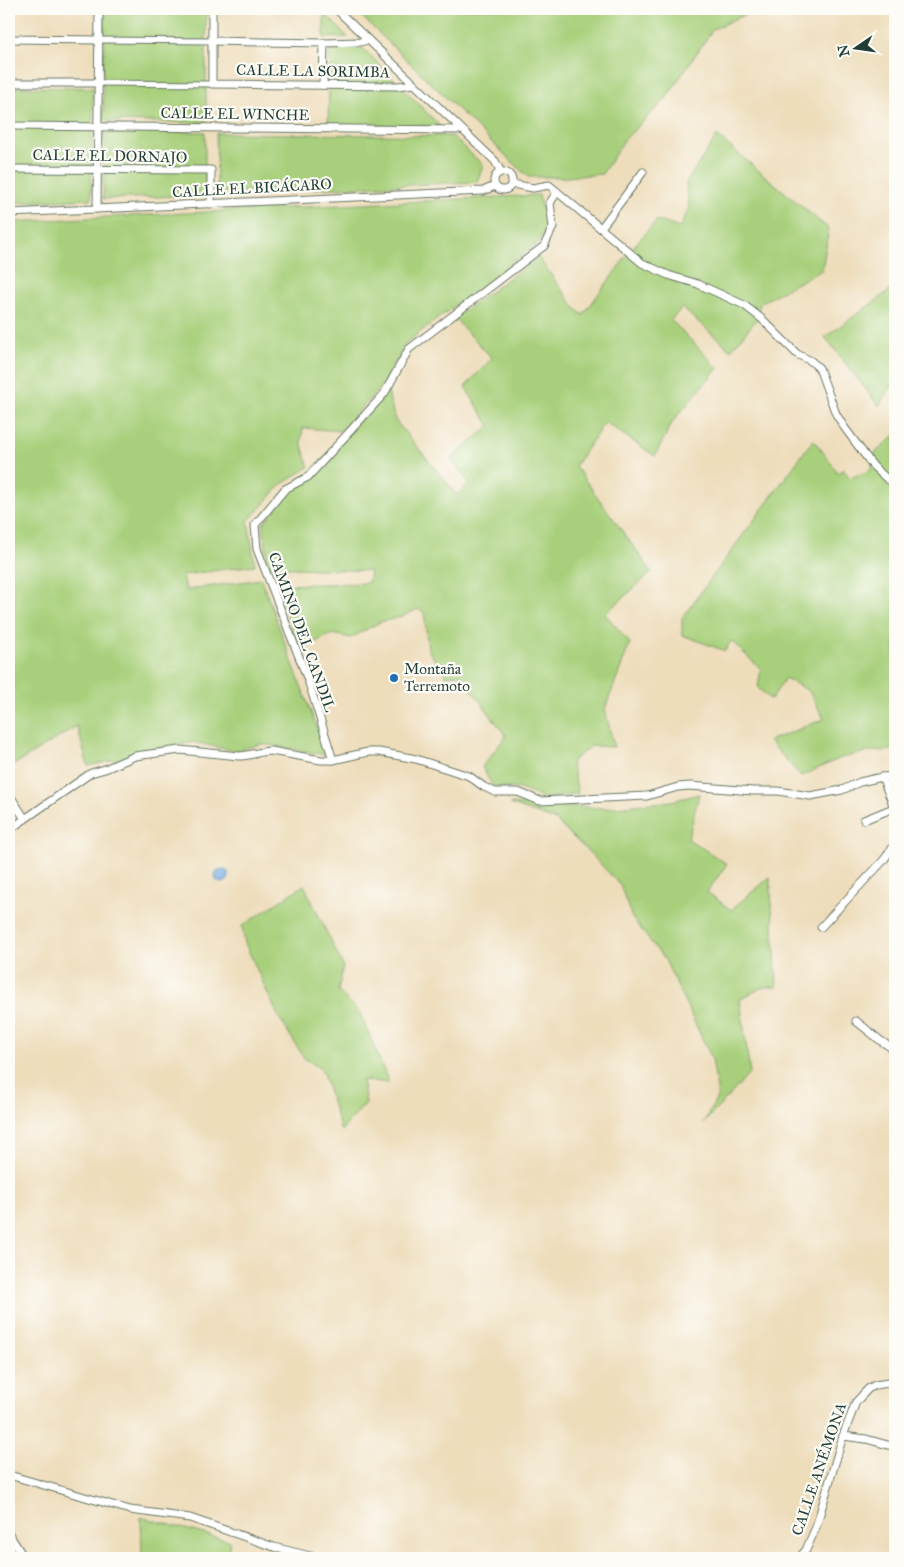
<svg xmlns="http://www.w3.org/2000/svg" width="904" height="1567" viewBox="0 0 904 1567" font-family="'IM FELL Great Primer',serif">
	<rect width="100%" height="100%" fill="#fdfcf7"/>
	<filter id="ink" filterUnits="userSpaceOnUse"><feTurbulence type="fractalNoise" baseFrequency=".02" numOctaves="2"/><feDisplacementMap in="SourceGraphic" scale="10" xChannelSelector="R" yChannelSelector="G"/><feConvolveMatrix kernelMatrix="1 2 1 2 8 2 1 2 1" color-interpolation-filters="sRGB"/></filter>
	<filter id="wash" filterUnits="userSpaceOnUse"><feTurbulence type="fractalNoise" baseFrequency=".0096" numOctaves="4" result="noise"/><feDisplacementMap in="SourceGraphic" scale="20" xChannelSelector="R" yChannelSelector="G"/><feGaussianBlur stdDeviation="1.12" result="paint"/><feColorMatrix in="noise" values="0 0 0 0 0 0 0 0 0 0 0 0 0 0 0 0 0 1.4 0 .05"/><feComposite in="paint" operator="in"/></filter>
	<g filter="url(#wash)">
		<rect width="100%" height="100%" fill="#edb"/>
		<g fill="#a8d07b" stroke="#648658">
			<polygon points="104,9 206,9 206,120 203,123 106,121 103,118"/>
			<polygon points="354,9 757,9 713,29 664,101 625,139 602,174 567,177 528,177"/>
			<polygon points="324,13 348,37 324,38"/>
			<polygon points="330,47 363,48 440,126 328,125"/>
			<polygon points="9,87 93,88 91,199 9,203"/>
			<polygon points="104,132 205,132 205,195 103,199"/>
			<polygon points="216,133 452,136 483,165 477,182 217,193"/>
			<polygon points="717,136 829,229 822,270 760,303 757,319 731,350 682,308 671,320 718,368 673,421 655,456 605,422 575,466 652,572 605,614 630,643 605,709 614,747 591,746 571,762 578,793 545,799 520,789 493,787 482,767 506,736 460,674 446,676 428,650 424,612 418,609 401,617 380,622 351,638 332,634 299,650 276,585 368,583 370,571 268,567 263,524 288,494 388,392 395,420 457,495 469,483 451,459 490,426 465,387 492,358 454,318 538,257 575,308 583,315 634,246 657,220 680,228 689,208 686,183"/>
			<polygon points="539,195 546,229 537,244 407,342 379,389 340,431 303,428 301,442 309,467 282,484 248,521 255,565 183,575 186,590 261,579 327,755 262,744 235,751 193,742 88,766 77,726 9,768 9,222"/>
			<polygon points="895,287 895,381 879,406 825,337"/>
			<polygon points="895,435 895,750 866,752 841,758 801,776 769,741 824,719 809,691 785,678 771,700 758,688 761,669 731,641 725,651 682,635 682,618 813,440 820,448 838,473 843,469 850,478 871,470 873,459 871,457"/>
			<polygon points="699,794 688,839 727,864 707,892 731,910 770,877 777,987 763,987 740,999 750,1073 703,1124 718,1096 712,1059 665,960 632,918 620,885 592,855 555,820 510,804 606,808 672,801"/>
			<polygon points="304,885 343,966 338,991 360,1013 389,1083 362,1080 366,1103 341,1131 322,1070 304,1058 277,1014 245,943 242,926"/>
			<polygon points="141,1517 230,1541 228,1558 142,1558"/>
		</g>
		<circle fill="#77abe4" stroke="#4b748c" cx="222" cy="876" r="7"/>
	</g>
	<g filter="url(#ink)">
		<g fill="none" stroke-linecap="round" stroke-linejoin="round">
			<g stroke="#677563" stroke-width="7">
				<g id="pedestrian">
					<polyline points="99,40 212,41"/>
					<polyline points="99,83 212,84"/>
				</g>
			</g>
			<g stroke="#677563" stroke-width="9">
				<g id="minor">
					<polyline points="212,9 212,84 398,86 414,84"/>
					<polyline points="336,9 495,161 501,172"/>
					<polyline points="9,39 99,40"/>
					<polyline points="212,41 324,43 360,42 368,40"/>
					<polyline points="9,83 99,83"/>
					<polyline points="323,85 324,43"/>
					<polyline points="9,126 462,130"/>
					<polyline points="9,169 211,170 211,204"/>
					<circle cx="503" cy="181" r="9"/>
					<polyline points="512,184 533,188 549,185 642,263 668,275 698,284 744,305 762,319 797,354 811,361 819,368 836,414 844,427 873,466 887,479 895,483"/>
					<polyline points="97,209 99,9"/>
					<polyline points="9,213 483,191 495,186"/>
					<polyline points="601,228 643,172"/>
					<polyline points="333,760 308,680 257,549 255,525 285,489 308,477 384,394 409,349 544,246 553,227 550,203 557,192"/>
					<polyline points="9,794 25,819"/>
					<polyline points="864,820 891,809 894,807 882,777"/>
					<path d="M 9,830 L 91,773 L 105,769 L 135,756 L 180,750 L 239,756 C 250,756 260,751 271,751 L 321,760 L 333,760 L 368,752 L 379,752 L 416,759 L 469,776 L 484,787 L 495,792 L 518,792 L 540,801 L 647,796 L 678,787 L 690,786 L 753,791 L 778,791 L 810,796 L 842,790 L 860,782 L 882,777 L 895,776"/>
					<polyline points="821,927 883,861 895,844"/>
					<polyline points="856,1021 881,1041 895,1050"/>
					<polyline points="843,1436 866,1439 895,1447"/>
					<polyline points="9,1475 130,1510 190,1518 274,1547 318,1558"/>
					<polyline points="9,1534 24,1558"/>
					<polyline points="799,1558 806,1550 816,1527 843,1436 856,1402 868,1389 875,1385 895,1382"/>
				</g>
			</g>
			<use href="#pedestrian" stroke="#fff" stroke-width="5"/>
			<use href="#minor" stroke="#fff" stroke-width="7"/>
		</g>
	</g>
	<circle fill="#1f6fb2" stroke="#fdfcf7" stroke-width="2" cx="394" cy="678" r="5"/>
	<g text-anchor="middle" stroke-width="4.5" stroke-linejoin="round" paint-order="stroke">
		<g font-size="15" fill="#1f3d34" stroke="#fdfcf7">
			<text transform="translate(313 71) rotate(1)" y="5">CALLE LA SORIMBA</text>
			<text transform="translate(235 114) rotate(1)" y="5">CALLE EL WINCHE</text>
			<text transform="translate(110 156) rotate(1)" y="5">CALLE EL DORNAJO</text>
			<text transform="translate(252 188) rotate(-3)" y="5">CALLE EL BICÁCARO</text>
			<text transform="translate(302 632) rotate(70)" y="5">CAMINO DEL CANDIL</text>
			<text transform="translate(819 1469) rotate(-71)" y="5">CALLE ANÉMONA</text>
		</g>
		<g font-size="15" fill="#1f3d34" stroke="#fdfcf7" text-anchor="start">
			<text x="404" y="674">Montaña<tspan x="404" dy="17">Terremoto</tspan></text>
		</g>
	</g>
	<rect width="904" height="1567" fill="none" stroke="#fdfcf7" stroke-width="30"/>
	<g transform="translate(856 48) rotate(257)" stroke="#fdfcf7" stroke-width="4" paint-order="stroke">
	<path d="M0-4L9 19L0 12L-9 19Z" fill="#1f3d34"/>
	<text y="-8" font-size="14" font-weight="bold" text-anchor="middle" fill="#1f3d34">N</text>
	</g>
</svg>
